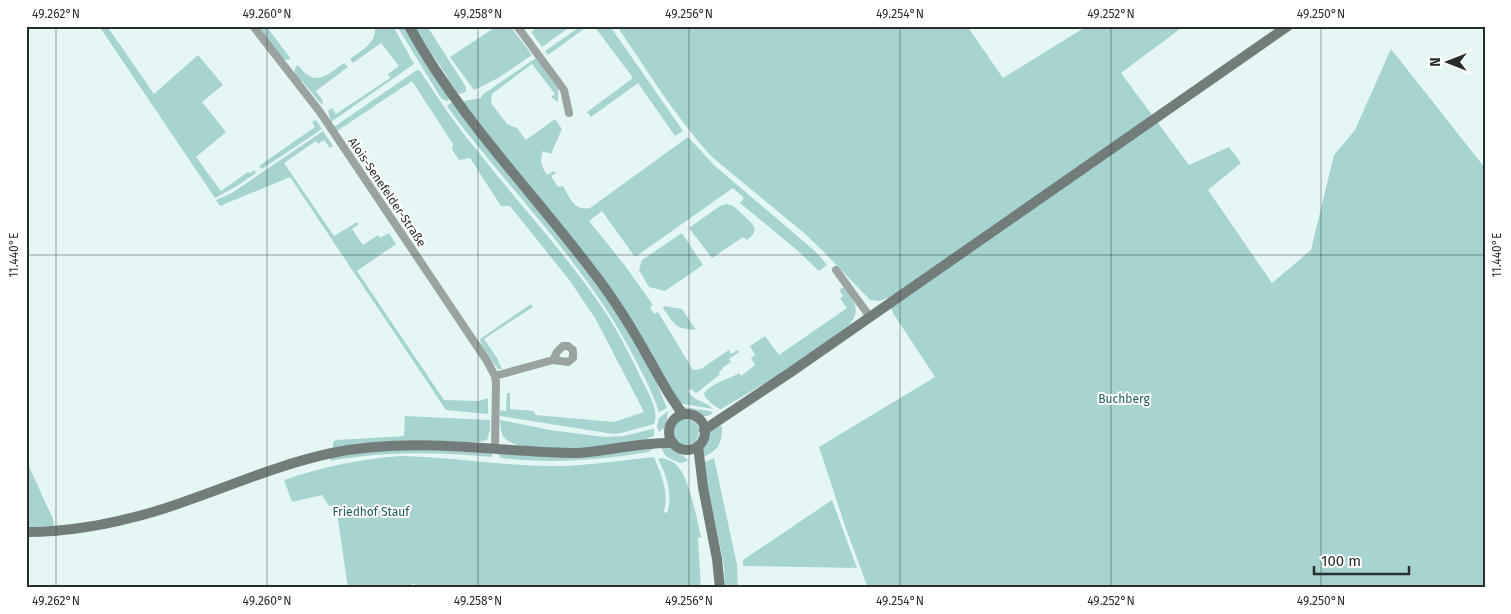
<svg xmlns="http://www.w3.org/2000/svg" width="1511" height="614" viewBox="0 0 1511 614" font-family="'Fira Sans',sans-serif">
	<rect width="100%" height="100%" fill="#e5f7f5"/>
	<g fill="#a7d4d0">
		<polygon points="99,26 107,26 154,94 198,55 223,85 202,102 226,132 196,157 221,191 248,172 250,173 254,170 256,173 237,186 215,198"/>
		<path d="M 257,26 L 266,26 L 291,59 C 288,60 285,60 283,59 C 277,56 263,33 257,26 Z"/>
		<path d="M 375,26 L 393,26 L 414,64 L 331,122 L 328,111 L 332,108 L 336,114 L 390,78 L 388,74 L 399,66 L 381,43 L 353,63 L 350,59 C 362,50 377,43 375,26 Z"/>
		<polygon points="397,26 405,26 450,98 448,101 444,100 441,98"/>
		<path d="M 414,26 L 427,26 L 466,87 L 466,92 L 460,94 L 456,92 C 444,69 427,49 414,26 Z"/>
		<polygon points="497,26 510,26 532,55 498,78 474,90 450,57"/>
		<polygon points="539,26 571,26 542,47 531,32"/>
		<polygon points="581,26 588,26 548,55 545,51"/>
		<polygon points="594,26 610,26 683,131 675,136 638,83 591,117 587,112 633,78"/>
		<path d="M 617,26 L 967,26 L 1003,78 L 1087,26 L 1184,26 L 1121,73 L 1189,165 L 1229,147 L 1241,163 L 1208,190 L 1272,283 L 1311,250 L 1334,155 L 1355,130 L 1391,49 L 1485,168 L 1485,588 L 868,588 L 845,526 L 819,447 L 935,377 L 893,313 L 887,298 L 880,301 L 870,300 L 825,253 L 804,233 L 712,157 C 676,118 647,70 617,26 Z"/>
		<path d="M 536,58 L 558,89 L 558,102 L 551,97 L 555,94 L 532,64 L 492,94 L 491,103 L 507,124 L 517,128 L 526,140 L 555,119 L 562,129 L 551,154 L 543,151 C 539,161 542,167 547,175 L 554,171 L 556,173 L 551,176 L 558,187 L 563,186 C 570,198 574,211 590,208 L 688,137 L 715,166 L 816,252 L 827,265 L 819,271 L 797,250 L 740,203 L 744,198 L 733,188 L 635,257 L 602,211 L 589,221 L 623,263 L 653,305 L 650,307 L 654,314 L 658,312 L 693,370 L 701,369 L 729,350 L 731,354 L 738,350 L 739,352 L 729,359 L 731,362 L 722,368 L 723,369 L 719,372 L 720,374 L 698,392 L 696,393 L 691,389 L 688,391 C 693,401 706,401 713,409 L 684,404 L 678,405 L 649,349 L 464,103 L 464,101 L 481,98 L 482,95 Z"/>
		<path d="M 344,63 L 348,67 L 316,91 L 323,101 L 322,105 L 302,81 L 299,83 C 296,77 291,70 298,65 C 315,88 326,76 344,63 Z"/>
		<path d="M 417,70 L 420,71 C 439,100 458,128 480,154 C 522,208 570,258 607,315 C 620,335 631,357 641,378 C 647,391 660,410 654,424 L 621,433 L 613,434 L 500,416 L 500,410 L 506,411 L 507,393 L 510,393 L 510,409 L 533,411 L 536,415 L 614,422 L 644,412 L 595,318 L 570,281 L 510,206 L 501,206 L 470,158 L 459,160 L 452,149 L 453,144 L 412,81 L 337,131 L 334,127 Z"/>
		<path d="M 450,103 L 453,103 L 562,239 L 613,307 L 653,374 L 667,408 L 659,412 C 654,397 647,382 639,367 C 595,276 522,203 460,124 L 447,106 Z"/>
		<polygon points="316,120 322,129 262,169 259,166 315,127 312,122"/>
		<polygon points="323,131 333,146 330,148 324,140 318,144 316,141 284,163 334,236 357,222 359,224 352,229 363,245 378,235 380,238 389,233 396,244 357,271 444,400 478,401 488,398 488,414 446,410 290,177 220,206 216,200 232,193"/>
		<path d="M 726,204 C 734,205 737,209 743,215 C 753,224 761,230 747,240 L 743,237 L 712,258 L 689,228 L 720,206 Z"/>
		<polygon points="682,233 703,265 665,291 649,287 639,270 642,260"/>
		<path d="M 844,287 C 854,301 862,310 849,325 L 784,372 L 721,409 C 716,408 704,398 704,393 C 713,382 728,380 739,373 L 741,376 L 755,365 L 751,358 L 755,355 L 750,346 L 765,336 L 779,355 L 847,308 L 840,298 L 843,296 L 839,290 Z"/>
		<polygon points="531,304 533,307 484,339 497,358 502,369 498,369 481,345 480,339"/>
		<path d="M 664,306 L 682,309 L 696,330 C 674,328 676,326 663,308 Z"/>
		<path d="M 683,407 L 710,411 L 713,413 C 704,420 695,413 685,411 Z"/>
		<polygon points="668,411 666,427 659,432 657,426 659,418"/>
		<polygon points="405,416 490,420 490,429 487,440 479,442 333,448 333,442 336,440 404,436"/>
		<circle cx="686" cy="432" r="13"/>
		<polygon points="500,420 550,430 604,437 624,436 652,429 654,429 654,436 644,440 583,449 521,447 508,441 503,436 501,431"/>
		<path d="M 718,423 L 722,427 C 722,445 717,452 700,458 C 701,444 708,433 718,423 Z"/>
		<path d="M 661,445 C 671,447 682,453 688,461 L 680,463 C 669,458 664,458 661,445 Z"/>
		<path d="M 651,448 L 652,450 L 648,452 C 599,460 551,464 501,458 L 499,456 L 500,454 Z"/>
		<path d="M 396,449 L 492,453 L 492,457 C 438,452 384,451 330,461 L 332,456 Z"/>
		<path d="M 401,456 C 454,457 508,467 562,466 C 593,465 624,460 654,457 C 662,477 669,491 664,512 L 667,513 C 673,495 667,476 658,459 L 662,458 C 668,460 676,462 679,468 C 690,482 697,519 701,537 L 698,538 L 701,588 L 418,588 L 414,583 L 406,588 L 348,588 L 336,506 L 329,506 L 322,495 L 292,502 L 284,480 C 322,467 360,459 401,456 Z"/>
		<polygon points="714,458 737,565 738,588 725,588 724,566 703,463"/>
		<polygon points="26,460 53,519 54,526 26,527"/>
		<polygon points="832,500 857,568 743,566 743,560"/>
	</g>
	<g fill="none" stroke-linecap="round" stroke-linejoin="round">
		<g stroke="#9ba3a2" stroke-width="8">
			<polyline points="253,26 320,112 487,361 495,376 496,383 495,449"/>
			<polyline points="517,26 564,90 569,113"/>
			<polyline points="836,270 870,317"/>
			<polyline points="495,376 553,360 568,362 573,358 573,350 568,346 563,346 557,352 553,360"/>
		</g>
		<g stroke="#727d7b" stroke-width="10">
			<path d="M 409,26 C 459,118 534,193 596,276 C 616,302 633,330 649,359 C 660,378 669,397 683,414"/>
			<circle cx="687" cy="432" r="18"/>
			<polyline points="704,430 791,372 1288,26"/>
			<polyline points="698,446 703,487 717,559 720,588"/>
			<path d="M 26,532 C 69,532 112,524 153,512 C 213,494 270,466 332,453 C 413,436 496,452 577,453 C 609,451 640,442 673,443"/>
		</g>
	</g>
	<path fill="none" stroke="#272e2d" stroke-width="1" stroke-opacity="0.45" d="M 56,26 L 56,588M 267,26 L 267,588M 478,26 L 478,588M 689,26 L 689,588M 900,26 L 900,588M 1111,26 L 1111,588M 1321,26 L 1321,588M 26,255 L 1485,255"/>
	<g text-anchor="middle" stroke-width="4" stroke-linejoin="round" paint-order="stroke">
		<g font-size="12" fill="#272e2d" stroke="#fff">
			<text transform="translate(387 192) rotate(56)" y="4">Alois-Senefelder-Straße</text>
		</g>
		<g font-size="12" fill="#205e5a" stroke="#fff">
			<text x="1124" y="403">Buchberg</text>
			<text x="371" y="516">Friedhof Stauf</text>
		</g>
	</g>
	<rect width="1511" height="614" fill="none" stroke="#ffffff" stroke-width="55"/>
	<g transform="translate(1448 62) rotate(270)" stroke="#ffffff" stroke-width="4" paint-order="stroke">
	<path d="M0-4L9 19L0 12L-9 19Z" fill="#272e2d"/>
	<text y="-8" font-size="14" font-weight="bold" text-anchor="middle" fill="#272e2d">N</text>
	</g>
	<path d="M1314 566v8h95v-8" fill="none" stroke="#272e2d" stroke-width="2.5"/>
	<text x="1321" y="566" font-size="15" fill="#272e2d" stroke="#ffffff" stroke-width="4" paint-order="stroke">100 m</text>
	<rect x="28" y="28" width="1456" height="558" fill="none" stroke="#272e2d" stroke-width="2"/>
	<g font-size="12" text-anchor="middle" fill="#272e2d">
		<text x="56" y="18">49.262°N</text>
		<text x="267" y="18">49.260°N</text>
		<text x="478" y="18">49.258°N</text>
		<text x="689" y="18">49.256°N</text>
		<text x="900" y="18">49.254°N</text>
		<text x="1111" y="18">49.252°N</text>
		<text x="1321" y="18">49.250°N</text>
		<text transform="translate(1497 255) rotate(-90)" y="4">11.440°E</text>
		<text transform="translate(14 255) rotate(-90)" y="4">11.440°E</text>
		<text x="56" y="605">49.262°N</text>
		<text x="267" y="605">49.260°N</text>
		<text x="478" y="605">49.258°N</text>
		<text x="689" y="605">49.256°N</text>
		<text x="900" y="605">49.254°N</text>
		<text x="1111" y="605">49.252°N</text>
		<text x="1321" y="605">49.250°N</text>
	</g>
</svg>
